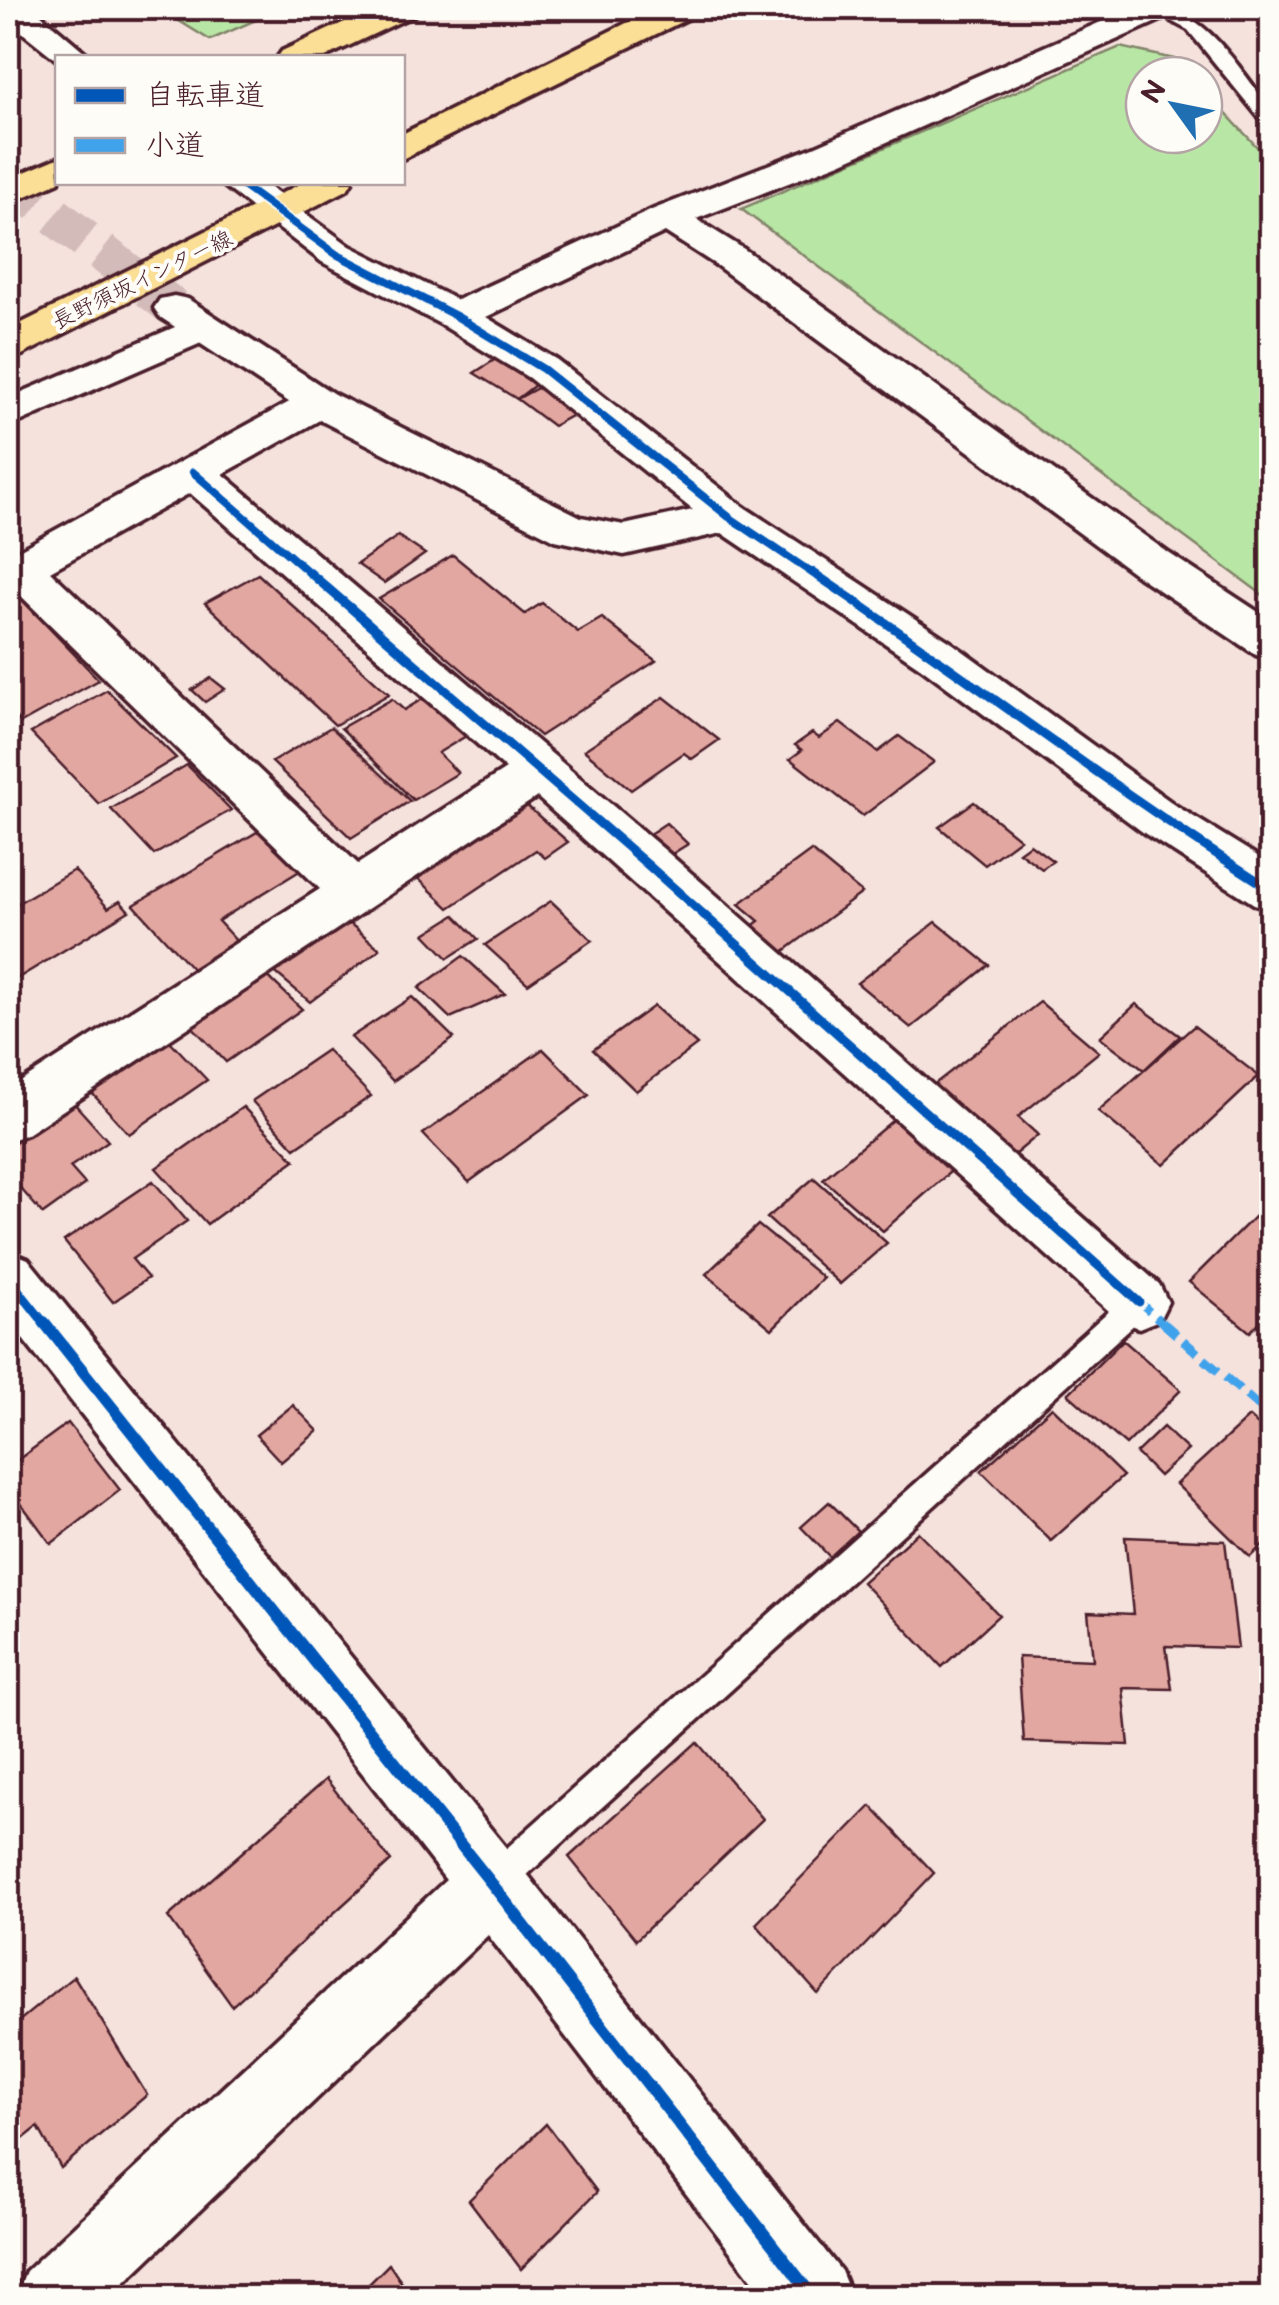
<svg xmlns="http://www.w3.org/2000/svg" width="1279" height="2305" viewBox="0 0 1279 2305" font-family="'Balsamiq Sans','Klee One',sans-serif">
	<rect width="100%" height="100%" fill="#f5e2dd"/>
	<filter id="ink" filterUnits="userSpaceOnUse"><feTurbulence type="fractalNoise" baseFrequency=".01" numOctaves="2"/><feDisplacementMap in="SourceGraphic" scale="20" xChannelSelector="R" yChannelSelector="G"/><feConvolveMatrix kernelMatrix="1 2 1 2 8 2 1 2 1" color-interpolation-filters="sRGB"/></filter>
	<g filter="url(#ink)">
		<g fill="#b8e7a5" stroke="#818368" stroke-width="2.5">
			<polygon points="158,8 283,8 210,40"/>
			<polygon points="1120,47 1174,59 1190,75 1144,75 1144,135 1204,135 1204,90 1271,162 1271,601 741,209"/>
		</g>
		<g fill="#e2a7a1" stroke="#4a1f2b" stroke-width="2.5">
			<polygon points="499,357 539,382 517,399 474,373"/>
			<polygon points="543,385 578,412 553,426 517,399"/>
			<polygon points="398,536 425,554 384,583 357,564"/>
			<polygon points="453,555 525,614 542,603 578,632 602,618 656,661 540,736 379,599"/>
			<polygon points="258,574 389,694 335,725 205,603"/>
			<polygon points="22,600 99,680 21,723 8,709 8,656 12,654 8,650 8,608"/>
			<polygon points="211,678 225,689 205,702 192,690"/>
			<polygon points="107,690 176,758 99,804 31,733"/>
			<polygon points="431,694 471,733 438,753 458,773 413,800 341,728 392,699 404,710"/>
			<polygon points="664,697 719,740 692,759 684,753 631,790 584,750"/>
			<polygon points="840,723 878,752 899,736 934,762 863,816 790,759 802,750 795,745 812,733 819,738"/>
			<polygon points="331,727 410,801 351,838 272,762"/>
			<polygon points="187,765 231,810 154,855 111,809"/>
			<polygon points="516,796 568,842 545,858 536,850 449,908 406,867"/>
			<polygon points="974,802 1020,839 985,865 939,827"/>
			<polygon points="666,823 688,844 664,859 642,839"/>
			<polygon points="267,826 306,867 218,921 239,944 195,972 134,905"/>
			<polygon points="1030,844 1053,861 1042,869 1019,852"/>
			<polygon points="811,851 862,893 775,958 744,932 759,921 739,904"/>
			<polygon points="74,870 108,908 120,901 129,911 8,984 8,909"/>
			<polygon points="551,901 592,940 528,984 485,945"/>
			<polygon points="334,910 380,949 310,1002 264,963"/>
			<polygon points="455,915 478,939 448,958 425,934"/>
			<polygon points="936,922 989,965 911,1028 857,983"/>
			<polygon points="463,956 505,994 450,1018 419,988"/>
			<polygon points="261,970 302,1009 226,1062 187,1021"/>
			<polygon points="412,997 454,1038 393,1081 351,1037"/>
			<polygon points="1040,1002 1099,1052 1018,1117 1038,1135 1002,1165 923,1093"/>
			<polygon points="1136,1004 1180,1036 1144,1070 1100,1037"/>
			<polygon points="654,1006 697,1045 636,1091 593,1050"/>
			<polygon points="1194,1026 1259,1076 1164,1165 1098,1111"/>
			<polygon points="169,1040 207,1080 129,1134 91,1092"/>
			<polygon points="543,1049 589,1095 469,1182 423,1134"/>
			<polygon points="327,1050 371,1096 295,1148 252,1101"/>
			<polygon points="73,1102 108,1141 70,1167 85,1184 43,1214 8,1174 8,1147"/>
			<polygon points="243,1107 295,1160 207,1224 156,1168"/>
			<polygon points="899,1115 958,1165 883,1231 823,1179"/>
			<polygon points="814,1178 887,1243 840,1284 767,1218"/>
			<polygon points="153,1181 187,1221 132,1259 148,1278 113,1302 64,1241"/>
			<polygon points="1272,1199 1272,1309 1250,1332 1189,1282"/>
			<polygon points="758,1225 823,1278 772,1329 706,1274"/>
			<polygon points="1123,1340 1181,1390 1126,1445 1068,1394"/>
			<polygon points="293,1405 318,1431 281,1462 256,1435"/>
			<polygon points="1052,1407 1123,1476 1051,1541 981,1471"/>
			<polygon points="1249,1417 1272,1437 1272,1536 1250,1557 1176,1484"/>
			<polygon points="68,1423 120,1490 51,1544 8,1486 8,1467"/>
			<polygon points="1163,1427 1188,1450 1159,1476 1136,1453"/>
			<polygon points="829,1502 858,1531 830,1557 801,1527"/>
			<polygon points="918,1532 999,1615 942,1667 862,1582"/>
			<polygon points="1125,1537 1225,1541 1238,1648 1166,1646 1172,1689 1123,1688 1129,1745 1024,1742 1018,1657 1093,1660 1088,1612 1133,1614"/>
			<polygon points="697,1742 763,1819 636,1940 569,1857"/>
			<polygon points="326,1779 391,1861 232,2006 168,1917"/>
			<polygon points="871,1806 934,1873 818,1994 756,1924"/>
			<polygon points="74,1976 147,2095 61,2168 38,2127 8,2151 8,2030"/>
			<polygon points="546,2124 597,2192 521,2269 469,2200"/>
			<polygon points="389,2264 412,2298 355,2298"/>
		</g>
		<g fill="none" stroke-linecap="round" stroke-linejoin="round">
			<polyline stroke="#d3bbb9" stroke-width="39" stroke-dasharray="39 20" stroke-linecap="butt" points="8,180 174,308"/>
			<g stroke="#4a1f2b" stroke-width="7">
				<g id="service">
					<path d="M 1155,8 C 1207,8 1241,73 1272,110 L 1272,127 L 1266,126 L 1188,30 L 1156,13 Z"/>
					<polygon points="1139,1289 1149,1293 1153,1302 1149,1311 504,1896 492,1901 480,1896 475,1884 480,1872 1129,1293"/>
				</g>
			</g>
			<g stroke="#4a1f2b" stroke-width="7">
				<g id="minor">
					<polygon points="8,8 33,8 92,58 58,58 58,61 8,21"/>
					<polygon points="1133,8 1177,8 1172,15 840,163 696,219 744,249 1170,554 1272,621 1272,659 1256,655 1138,576 716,265 665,232 486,317 557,360 744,507 751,517 744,527 729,532 714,527 529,378 442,325 322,262 219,182 262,182 350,246 457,300 654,209 814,147"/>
					<polygon points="201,316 215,319 221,328 215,337 8,427 8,398"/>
					<path d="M 319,390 L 334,394 L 340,403 L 334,412 L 223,474 L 667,852 L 1159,1284 L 1168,1302 L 1159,1320 L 1139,1328 L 1119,1320 L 537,797 L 27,1134 L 8,1141 L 8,1090 L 320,889 L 14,589 L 8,590 L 8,556 L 304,394 ZM 190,493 L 506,769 L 358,864 L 50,571 Z"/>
					<polygon points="8,1251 28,1259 516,1860 841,2271 852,2298 766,2298 488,1935 108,2298 15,2298 26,2271 446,1880 8,1320"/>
				</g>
			</g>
			<g stroke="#4a1f2b" stroke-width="7">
				<polygon id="tertiary" points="174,296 188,299 334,394 581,517 624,525 729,502 744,507 952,643 1178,807 1272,865 1272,909 1254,904 1144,833 920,667 722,533 624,555 555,540 304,412 160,317 154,308 160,299"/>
			</g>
			<g stroke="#4a1f2b" stroke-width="7">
				<g id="primary">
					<polygon points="375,8 419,8 414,15 323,58 277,58 282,51"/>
					<polygon points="657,8 700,8 695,15 402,159 402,134"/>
					<polygon points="58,158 59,182 8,204 8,179"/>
					<polygon points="304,182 352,182 347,190 22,355 8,359 8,330"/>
				</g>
			</g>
			<use href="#service" fill="#fdfcf7" fill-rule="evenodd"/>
			<use href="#minor" fill="#fdfcf7" fill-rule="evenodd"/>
			<use href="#tertiary" fill="#fdfcf7" fill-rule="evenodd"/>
			<use href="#primary" fill="#fbdf96" fill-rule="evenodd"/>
			<polyline stroke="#40a2eb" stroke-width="8" stroke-dasharray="14 8" stroke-linecap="butt" points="1139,1302 1165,1325"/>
			<polyline stroke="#40a2eb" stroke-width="9" stroke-dasharray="19 9" stroke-linecap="butt" points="1162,1322 1272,1418"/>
			<g stroke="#fdfcf7" stroke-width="12">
				<g id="cycleway-far2">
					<polyline points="237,182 336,254 456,316 543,369 729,517 815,575"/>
					<polyline points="193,472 312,575"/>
				</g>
			</g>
			<g stroke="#fdfcf7" stroke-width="15">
				<g id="cycleway-far1">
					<polyline points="309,572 649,866 1139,1302"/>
					<path d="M 812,572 C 967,676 1114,790 1272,890"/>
					<polyline points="8,1277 46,1325"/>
				</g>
			</g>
			<g stroke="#fdfcf7" stroke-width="19">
				<polyline id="cycleway" points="44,1322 492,1884 814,2298"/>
			</g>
			<use href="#cycleway-far2" stroke="#0057b8" stroke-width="8"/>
			<use href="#cycleway-far1" stroke="#0057b8" stroke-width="9"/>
			<use href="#cycleway" stroke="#0057b8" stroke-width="12"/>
		</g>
	</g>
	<g text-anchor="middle" stroke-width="8" stroke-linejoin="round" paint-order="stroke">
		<g font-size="22" fill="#4a1f2b" stroke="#fdfcf7">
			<text transform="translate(142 279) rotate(-26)" y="8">長野須坂インター線</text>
		</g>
	</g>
	<rect width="1279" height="2305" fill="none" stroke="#fdfcf7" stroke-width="40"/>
	<rect x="20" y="20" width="1239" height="2265" fill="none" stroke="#4a1f2b" stroke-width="4" filter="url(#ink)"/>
	<rect x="55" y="55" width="350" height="130" fill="#fdfcf7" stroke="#b5a4a5" stroke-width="2.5"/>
	<rect x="75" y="88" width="50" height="15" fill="#0057b8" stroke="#b5a4a5" stroke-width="2.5"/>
	<text x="145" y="105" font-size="30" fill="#4a1f2b">自転車道</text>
	<rect x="75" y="138" width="50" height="15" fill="#40a2eb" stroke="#b5a4a5" stroke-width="2.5"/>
	<text x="145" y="155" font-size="30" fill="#4a1f2b">小道</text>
	<g transform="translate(1174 105) rotate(303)"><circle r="48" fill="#fdfcf7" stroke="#b5a4a5" stroke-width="2.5"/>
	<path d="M0-8L18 38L0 25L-18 38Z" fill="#1f6fb2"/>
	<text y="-15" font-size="28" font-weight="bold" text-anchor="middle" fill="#4a1f2b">N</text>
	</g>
</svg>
